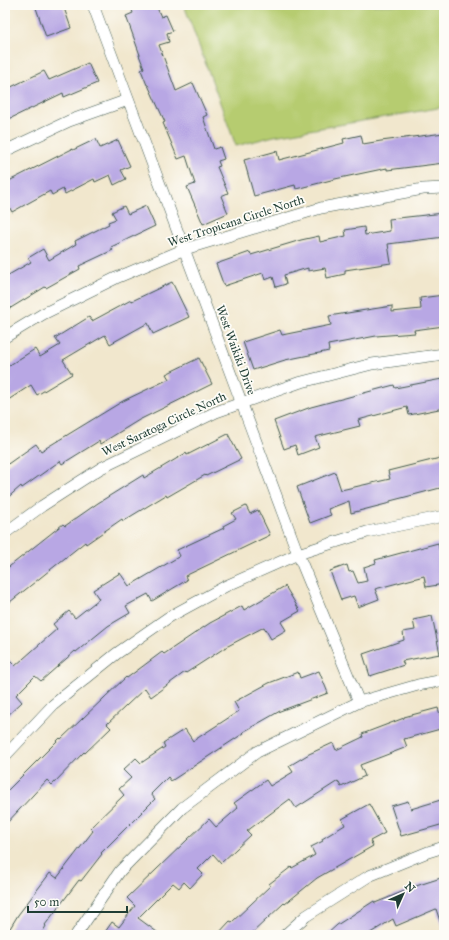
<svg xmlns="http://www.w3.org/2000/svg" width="449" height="940" viewBox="0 0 449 940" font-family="'IM FELL Great Primer',serif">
	<rect width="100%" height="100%" fill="#fdfcf7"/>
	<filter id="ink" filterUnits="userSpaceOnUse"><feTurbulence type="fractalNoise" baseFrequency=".025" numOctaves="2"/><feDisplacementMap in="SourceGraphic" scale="8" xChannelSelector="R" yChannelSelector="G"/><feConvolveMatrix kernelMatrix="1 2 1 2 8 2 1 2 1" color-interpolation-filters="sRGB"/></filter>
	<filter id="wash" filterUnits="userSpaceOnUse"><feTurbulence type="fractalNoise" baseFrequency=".012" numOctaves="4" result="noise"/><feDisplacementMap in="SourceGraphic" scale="16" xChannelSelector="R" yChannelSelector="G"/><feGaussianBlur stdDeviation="0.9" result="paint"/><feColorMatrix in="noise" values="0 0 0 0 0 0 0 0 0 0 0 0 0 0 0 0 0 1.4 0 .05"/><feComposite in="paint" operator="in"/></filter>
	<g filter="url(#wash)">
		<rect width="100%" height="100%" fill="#f1e7cd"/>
		<polygon fill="#b6cc70" stroke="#6a8452" points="184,5 444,5 444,107 274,136 236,146"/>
		<g id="blocks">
			<g fill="#b8a7e4">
				<polygon points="35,5 63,5 71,28 46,37"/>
				<polygon points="130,5 156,5 161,17 166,15 173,31 167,33 169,42 159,45 176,91 193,83 207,115 203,117 214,149 220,147 224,159 218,161 220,166 217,167 228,193 221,196 228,213 203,224 187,187 195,184 186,156 178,159 163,123 165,122 148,85 147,85 141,70 144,68 139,55 140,55 126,16 133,13"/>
				<polygon points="88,63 97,83 64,97 63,93 5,121 5,90 44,71 49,80"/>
				<polygon points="444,133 444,163 387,170 387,168 335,179 296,189 295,185 254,196 244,160 277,151 279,160 344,143 343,139 361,135 363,144 381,141"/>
				<polygon points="96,139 100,148 118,140 130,166 121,170 126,179 114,185 110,175 95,182 94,179 65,194 63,189 52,195 50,191 12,212 5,199 5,183 72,149 73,150"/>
				<polygon points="124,206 128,214 146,206 155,226 111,247 113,250 79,266 80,269 46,288 45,287 9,309 5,303 5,277 31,262 28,258 43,249 49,260 76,244 75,241 109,224 108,222 116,219 112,212"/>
				<polygon points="444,213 444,237 388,244 391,263 345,270 345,274 327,278 325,268 308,271 308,268 284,275 286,284 276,287 273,277 265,280 263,273 224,286 216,264 250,252 251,255 301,240 319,236 320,242 346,236 345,230 364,227 365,235 390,231 389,219"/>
				<polygon points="172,282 189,317 153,334 148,323 110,344 105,335 63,360 72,374 37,395 31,385 5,402 5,368 35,349 40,357 60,345 55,338 89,317 92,321 131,300 132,301"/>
				<polygon points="444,295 444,326 414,330 415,333 376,336 328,345 329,351 285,360 253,370 243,342 280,330 282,335 331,325 329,316 366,310 392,306 392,312 421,309 420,298"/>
				<polygon points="199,358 212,384 139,420 100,444 99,441 62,464 60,461 22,488 21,486 5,500 5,466 36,444 41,451 123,401 169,379 166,374"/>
				<polygon points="442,379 444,393 444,408 409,415 407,407 358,420 360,426 315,437 319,447 298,455 295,445 284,449 274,421 311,407 394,385 395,388"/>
				<polygon points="228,434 241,459 206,476 205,475 167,497 166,495 123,521 122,519 86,544 85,542 5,606 5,570 63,524 65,526 98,503 143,475 144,478 186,453 187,455"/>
				<polygon points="444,457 444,487 390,501 390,503 351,513 349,501 328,509 331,515 310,523 297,487 335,472 341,490 390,479 388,471"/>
				<polygon points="246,506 250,514 258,510 270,535 185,576 187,580 152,601 148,594 126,606 130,613 108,626 76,652 75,651 41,681 35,676 16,695 22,702 5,718 5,656 15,666 57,629 53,624 69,611 75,618 99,599 93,590 120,573 129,586 180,556 177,550 224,528 223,526 236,519 232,513"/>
				<polygon points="438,543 440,553 444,552 444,584 426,587 424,576 375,589 379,599 358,607 354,596 341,600 330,571 347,565 349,572 353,571 358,583 367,581 364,567 376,563 375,560"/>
				<polygon points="285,586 300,611 281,622 286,630 271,639 264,627 226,647 186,673 185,672 151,697 145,688 107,724 111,728 85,753 84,752 52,785 47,780 5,825 5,793 60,738 61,739 126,677 127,678 162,652 164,654 210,623 242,606 244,610"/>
				<polygon points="432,616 440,654 402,661 404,665 370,676 363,654 404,640 403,632 415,630 413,620"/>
				<polygon points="319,671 328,693 280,711 243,732 244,733 171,781 168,777 151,794 155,799 101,853 102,854 81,881 79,880 45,925 46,926 41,935 6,935 18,915 50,873 57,878 93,831 90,828 124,795 119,789 131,778 123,770 136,758 141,763 165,747 163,743 185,729 193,741 239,711 234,702 269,683 298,672 300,678"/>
				<polygon points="438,708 444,728 404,739 407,747 360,765 365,776 341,787 338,781 296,808 290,799 247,831 251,835 221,863 213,854 198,869 203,874 190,888 184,882 179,888 173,883 138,918 161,935 103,935 112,922 119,927 135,906 127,898 187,840 209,819 216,827 238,808 234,803 266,780 270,786 293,772 289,766 309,754 333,743 336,750 363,737 362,734 404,718 404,717"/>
				<polygon points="444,799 444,824 401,836 391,806 408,801 411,809"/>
				<polygon points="369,804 385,833 370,841 373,846 317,878 285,904 284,903 250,935 217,935 230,921 232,922 270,886 269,884 291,867 292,868 315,855 311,847 323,841 322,839 345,825 342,819"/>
				<polygon points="444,877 444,927 442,927 436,909 396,926 393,919 367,935 326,935 337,925 374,901 375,903 419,885"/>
			</g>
		</g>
	</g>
	<g filter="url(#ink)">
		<use href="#blocks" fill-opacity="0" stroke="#3e564b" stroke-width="1"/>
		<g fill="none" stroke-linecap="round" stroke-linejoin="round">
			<g stroke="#3e564b" stroke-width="12">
				<g id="street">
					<polyline points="93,5 298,554 359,702"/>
					<polyline points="5,151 69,121 128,100"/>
					<polyline points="5,337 43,314 116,278 185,249 321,208 423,189 444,188"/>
					<polyline points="5,533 42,506 101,468 216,412 298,383 372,364 444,354"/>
					<polyline points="5,756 53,705 116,654 169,617 226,586 298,554 367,532 444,516"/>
					<polyline points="76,935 120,871 182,808 257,752 359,702 418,685 444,680"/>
					<polyline points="285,935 306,916 369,876 428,852 444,847"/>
				</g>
			</g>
			<use href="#street" stroke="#fff" stroke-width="11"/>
		</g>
	</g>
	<g text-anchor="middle" stroke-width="3.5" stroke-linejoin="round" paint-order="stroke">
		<g font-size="12" fill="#1f3d34" stroke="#fdfcf7">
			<text transform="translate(236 221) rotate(-18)" y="4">West Tropicana Circle North</text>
			<text transform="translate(236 350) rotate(70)" y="4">West Waikiki Drive</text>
			<text transform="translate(164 424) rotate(-25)" y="4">West Saratoga Circle North</text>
		</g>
	</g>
	<rect width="449" height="940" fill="none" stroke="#fdfcf7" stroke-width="20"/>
	<g transform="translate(403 894) rotate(45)" stroke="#fdfcf7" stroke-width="3" paint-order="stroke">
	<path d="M0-3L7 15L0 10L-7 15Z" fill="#1f3d34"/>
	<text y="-6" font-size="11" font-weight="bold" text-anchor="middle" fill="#1f3d34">N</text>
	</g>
	<path d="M28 906v6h99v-6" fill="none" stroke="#1f3d34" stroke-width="2"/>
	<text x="34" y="906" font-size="12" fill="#1f3d34" stroke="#fdfcf7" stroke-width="3" paint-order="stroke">50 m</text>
</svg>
